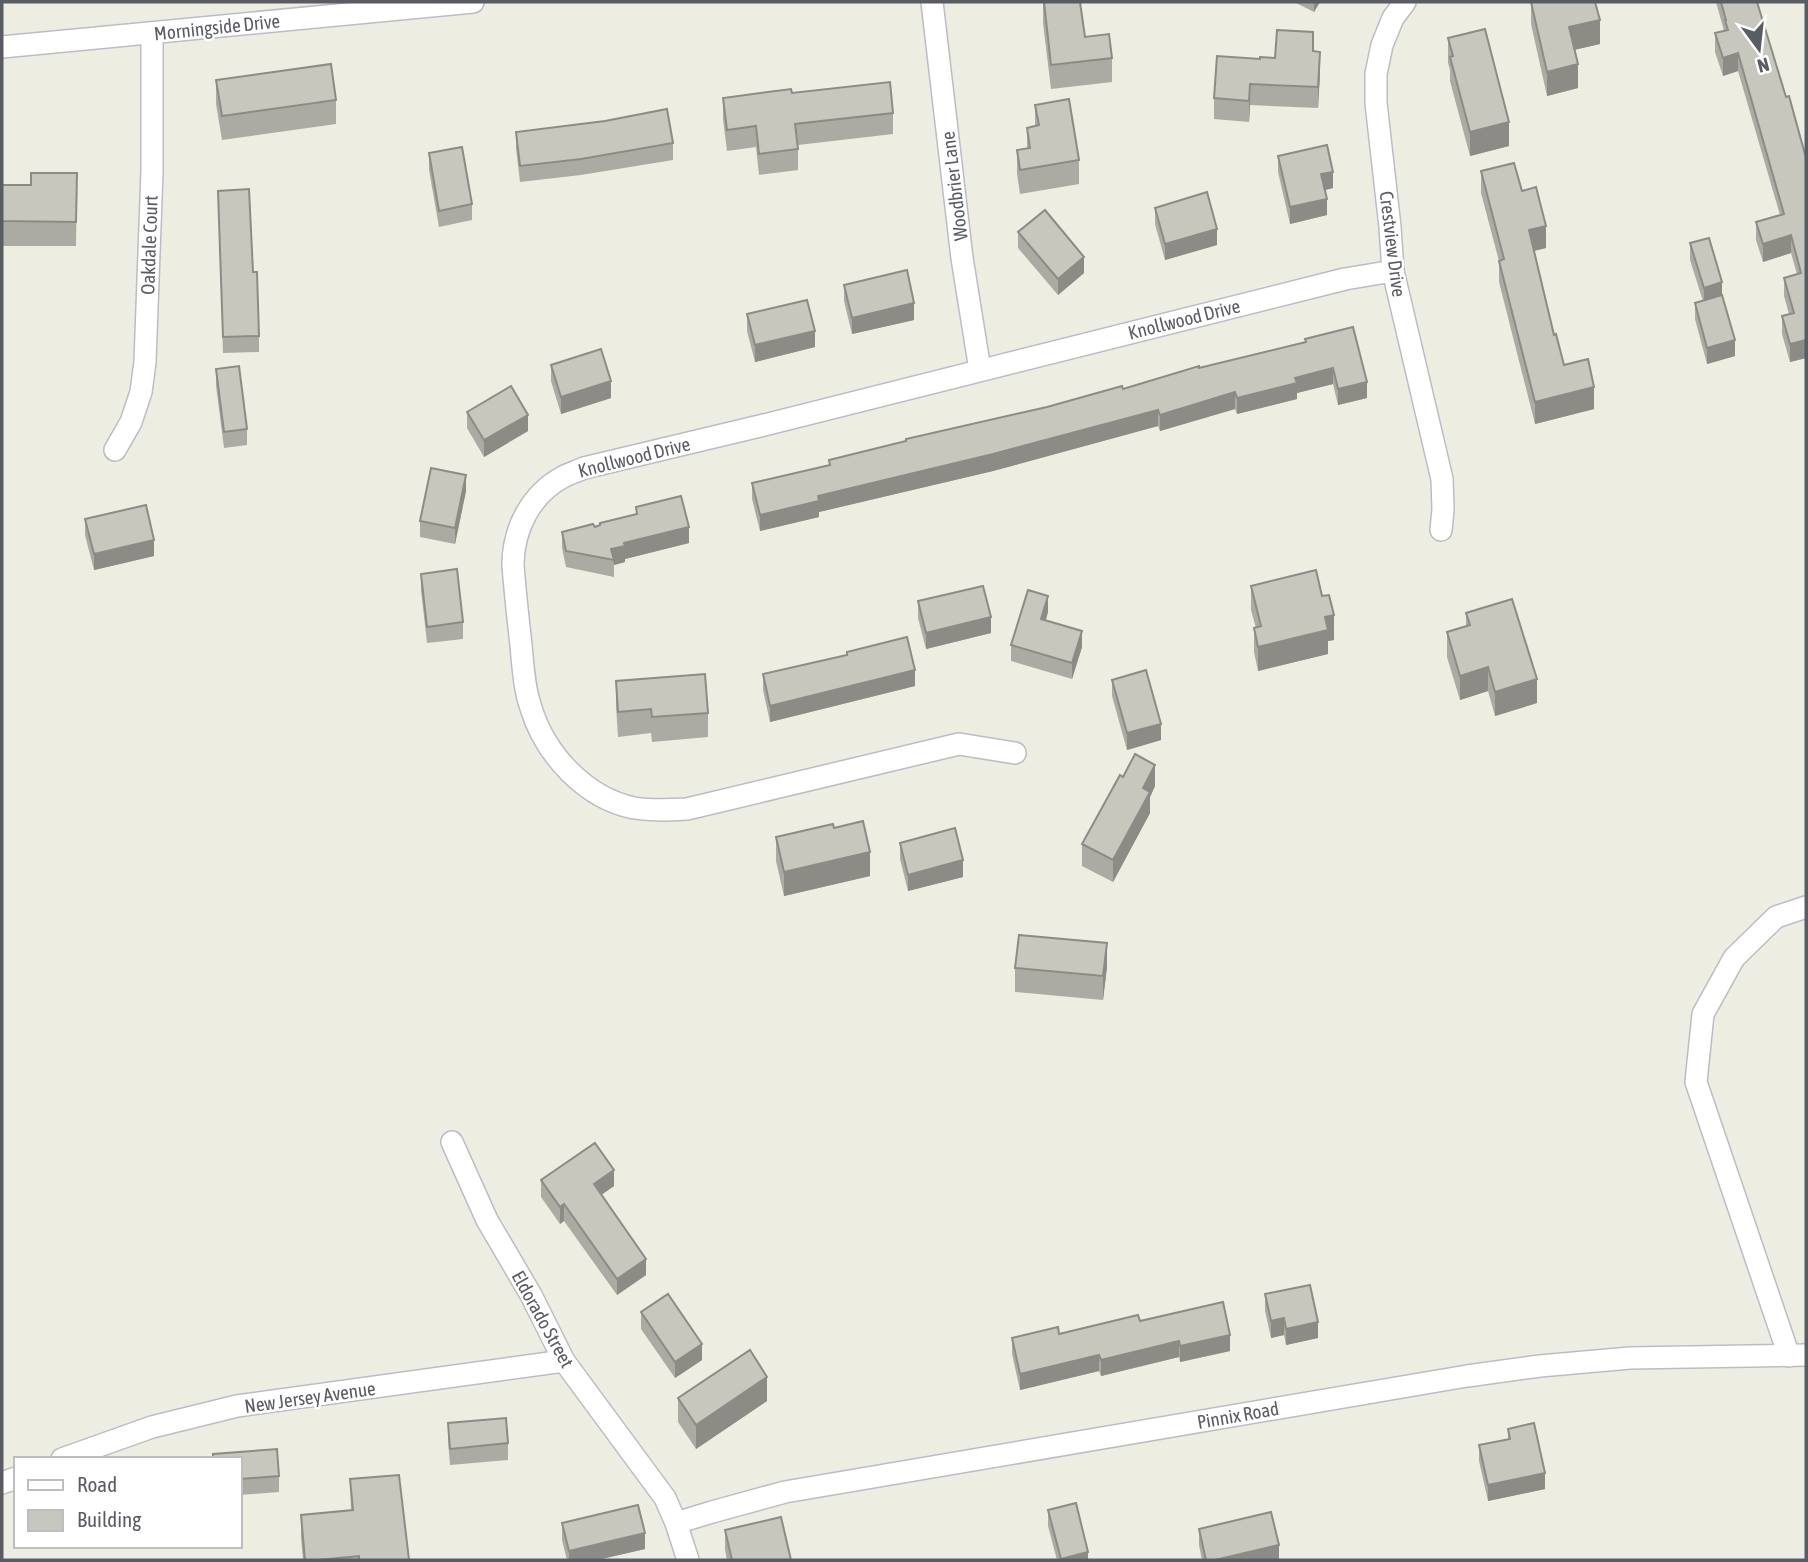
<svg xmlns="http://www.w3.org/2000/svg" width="1808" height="1562" viewBox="0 0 1808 1562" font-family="'Asap Condensed',sans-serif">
	<rect width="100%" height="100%" fill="#eeede1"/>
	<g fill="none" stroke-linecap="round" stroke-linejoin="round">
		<g stroke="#bcbdc4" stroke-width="24">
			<g id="minor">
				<polyline points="932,2 962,258 980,370"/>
				<polyline points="1405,2 1393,18 1382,45 1376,74 1376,103 1390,227 1393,271 1442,479 1443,510 1441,530"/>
				<polyline points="2,47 473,2"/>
				<polyline points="115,450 131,422 141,392 145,362 152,171 152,34"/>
				<path d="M 1015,753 L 959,744 L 687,809 C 669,810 652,811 634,808 C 585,798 545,754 531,708 C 524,688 523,666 521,645 C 518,618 515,592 513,565 C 513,529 531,494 563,477 C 570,473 578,471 584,468 L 760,426 L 1345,279 L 1393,271"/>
				<polyline points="452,1142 487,1220 531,1295 564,1361 665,1498 676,1523 688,1560"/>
				<polyline points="1789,1356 1696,1082 1703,1014 1734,958 1776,917 1806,907"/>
				<polyline points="62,1459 152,1427 237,1406 564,1361"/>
				<polyline points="2,1483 16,1478"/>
				<polyline points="676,1523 712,1512 785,1492 1467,1376 1540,1366 1630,1358 1806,1355"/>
			</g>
		</g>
		<use href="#minor" stroke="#fff" stroke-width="21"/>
	</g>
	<g fill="#acaba3">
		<polygon points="1043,2 1112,58 1112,82 1051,89 1043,23"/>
		<polygon points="1294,2 1320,2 1314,12"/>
		<polygon points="1531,2 1600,44 1574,50 1578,88 1547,96 1531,24"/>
		<polygon points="1716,2 1757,2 1786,97 1806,158 1806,358 1790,362 1782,334 1782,316 1789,314 1784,296 1784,278 1797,274 1791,253 1763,262 1756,240 1756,222 1780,215 1738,71 1723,76 1715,52 1715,33 1724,31"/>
		<polygon points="1448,38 1509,146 1470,156 1450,81 1450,70 1448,63"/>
		<polygon points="1313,51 1320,73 1318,108 1250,105 1249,122 1214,119 1214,98 1260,59 1275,58"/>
		<polygon points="216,80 336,100 336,124 222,140 216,104"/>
		<polygon points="792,93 893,113 893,134 798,145 798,170 759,175 756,147 727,151 723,119 723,98"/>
		<polygon points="1035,105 1079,160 1079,184 1020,194 1017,174 1017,150 1027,149 1027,128 1035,126"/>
		<polygon points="516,132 673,143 673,160 581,175 520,182 516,148"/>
		<polygon points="429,153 472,204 472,220 439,227 429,170"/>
		<polygon points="1278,156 1333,188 1325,190 1327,215 1290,224 1278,172"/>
		<polygon points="1481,171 1522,191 1546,248 1534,251 1554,335 1564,365 1594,409 1535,424 1499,282 1499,261 1481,193"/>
		<polygon points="77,173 76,246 2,246 2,185 31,185"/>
		<polygon points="218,191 253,272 259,336 259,352 223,353"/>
		<polygon points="1155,208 1217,245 1165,260 1155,224"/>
		<polygon points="1018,232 1084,273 1058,295 1018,248"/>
		<polygon points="1690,243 1722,295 1735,356 1707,364 1695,319 1695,303 1703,301 1690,260"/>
		<polygon points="844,285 914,320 852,334 844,301"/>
		<polygon points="747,314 815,347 755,362 747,331"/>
		<polygon points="1305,339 1367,398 1338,405 1333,384 1297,393 1297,399 1237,414 1235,409 1160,431 1158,426 993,471 819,512 819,517 760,531 752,499 752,483 829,465 829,460 1123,389 1199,368 1305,342"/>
		<polygon points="551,365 611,398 561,414 551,381"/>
		<polygon points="216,369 247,429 247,445 224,448 216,386"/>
		<polygon points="467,412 528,431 484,457 467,428"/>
		<polygon points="466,491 455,544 420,537 420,521"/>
		<polygon points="636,507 689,543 625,559 625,562 614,565 614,577 566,567 562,548 562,532 595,527 636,514"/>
		<polygon points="85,519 154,556 94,570 85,535"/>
		<polygon points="421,574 463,622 463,639 427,643 421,590"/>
		<polygon points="1251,586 1334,640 1328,641 1328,654 1258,671 1254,652 1254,628 1256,628 1251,610"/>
		<polygon points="918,601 991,633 926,649 918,618"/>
		<polygon points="1048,612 1046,620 1082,647 1072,679 1011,661 1011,645"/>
		<polygon points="1466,613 1537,703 1495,716 1488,691 1460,700 1447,657 1447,632 1466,626"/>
		<polygon points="847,652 915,686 770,722 763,690 763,674 847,655"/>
		<polygon points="1112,680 1161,740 1127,750 1112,696"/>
		<polygon points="616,681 708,713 708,737 652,742 651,733 618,737 616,705"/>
		<polygon points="1123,777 1155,786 1150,797 1150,813 1113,882 1082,866 1082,844"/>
		<polygon points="834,828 870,876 784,896 776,861 776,837"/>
		<polygon points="900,843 963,877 908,891 900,859"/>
		<polygon points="1107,967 1103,1000 1015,992 1015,968"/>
		<polygon points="541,1180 614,1186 601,1195 646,1275 617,1295 564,1221 560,1224 541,1197"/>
		<polygon points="1265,1294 1318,1338 1286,1345 1284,1335 1271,1338 1265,1311"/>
		<polygon points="641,1312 702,1360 675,1378 641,1329"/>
		<polygon points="1140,1321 1230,1351 1180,1362 1179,1357 1101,1376 1099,1371 1020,1390 1012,1354 1012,1338 1059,1334"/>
		<polygon points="678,1398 767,1401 696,1449 678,1422"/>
		<polygon points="448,1423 508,1443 508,1460 450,1465 448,1440"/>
		<polygon points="1508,1429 1545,1489 1488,1501 1479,1461 1479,1445 1508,1439"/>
		<polygon points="240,1459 279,1476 279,1492 240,1495"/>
		<polygon points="350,1479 409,1560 303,1560 301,1537 301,1515 351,1510"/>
		<polygon points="1048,1510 1088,1560 1057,1560 1048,1526"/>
		<polygon points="562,1523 645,1549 597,1560 567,1560 562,1540"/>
		<polygon points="1199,1529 1279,1560 1202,1560 1199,1545"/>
		<polygon points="725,1530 791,1560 727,1560 725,1550"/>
	</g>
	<g fill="#8c8b85">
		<polygon points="1314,2 1320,2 1314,12"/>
		<polygon points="1600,20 1600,44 1569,51 1569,27"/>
		<polygon points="1320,52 1320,73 1318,108 1318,87"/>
		<polygon points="1738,53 1738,71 1723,76 1723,58"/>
		<polygon points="1578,64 1578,88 1547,96 1547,72"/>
		<polygon points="1250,84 1250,105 1249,122 1249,101"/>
		<polygon points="1509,122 1509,146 1470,156 1470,132"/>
		<polygon points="1333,172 1333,188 1321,191 1321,174"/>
		<polygon points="1327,199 1327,215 1290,224 1290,207"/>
		<polygon points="1546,226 1546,248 1529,252 1529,230"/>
		<polygon points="1217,229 1217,245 1165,260 1165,244"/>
		<polygon points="1791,235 1791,253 1763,262 1763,244"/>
		<polygon points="1084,257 1084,273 1058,295 1058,279"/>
		<polygon points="1722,282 1722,299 1704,304 1704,288"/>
		<polygon points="914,303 914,320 852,334 852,318"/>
		<polygon points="815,331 815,347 755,362 755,345"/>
		<polygon points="1735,340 1735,356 1707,364 1707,348"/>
		<polygon points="1806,340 1806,358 1790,362 1790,344"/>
		<polygon points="1333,368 1333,384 1297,393 1297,399 1237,414 1237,398 1295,378"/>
		<polygon points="611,381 611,398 561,414 561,397"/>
		<polygon points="1367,382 1367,398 1338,405 1338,389"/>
		<polygon points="1594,387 1594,409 1535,424 1535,402"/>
		<polygon points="1235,392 1235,409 1160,431 1160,415"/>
		<polygon points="1158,410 1158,426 993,471 819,512 819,517 760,531 760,515 818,496"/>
		<polygon points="528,415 528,431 484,457 484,440"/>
		<polygon points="466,475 466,491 455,544 455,528"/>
		<polygon points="689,527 689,543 625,559 625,562 614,565 611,549 624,543"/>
		<polygon points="154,540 154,556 94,570 94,554"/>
		<polygon points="1048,596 1048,612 1041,635 1041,619"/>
		<polygon points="1334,615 1334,640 1328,641 1328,654 1258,671 1258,647 1325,617"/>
		<polygon points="991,617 991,633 926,649 926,633"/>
		<polygon points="1082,631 1082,647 1072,679 1072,663"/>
		<polygon points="1488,667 1488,691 1460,700 1460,676"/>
		<polygon points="915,670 915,686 770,722 770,706"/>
		<polygon points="1537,679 1537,703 1495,716 1495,692"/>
		<polygon points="1161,724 1161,740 1127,750 1127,733"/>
		<polygon points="1155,765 1155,786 1150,797 1150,813 1113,882 1113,860 1143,788"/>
		<polygon points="870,852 870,876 784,896 784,872"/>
		<polygon points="963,860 963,877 908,891 908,875"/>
		<polygon points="1107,943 1107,967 1103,1000 1103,976"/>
		<polygon points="614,1170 614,1186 594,1200 594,1184"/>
		<polygon points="564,1204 564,1221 560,1224 560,1207"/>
		<polygon points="646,1259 646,1275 617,1295 617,1279"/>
		<polygon points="1284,1318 1284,1335 1271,1338 1271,1321"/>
		<polygon points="1318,1322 1318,1338 1286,1345 1286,1329"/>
		<polygon points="1230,1335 1230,1351 1180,1362 1180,1346"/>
		<polygon points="1179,1341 1179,1357 1101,1376 1101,1360"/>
		<polygon points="702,1344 702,1360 675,1378 675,1362"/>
		<polygon points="1099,1355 1099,1371 1020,1390 1020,1374"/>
		<polygon points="767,1377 767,1401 696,1449 696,1425"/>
		<polygon points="1545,1473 1545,1489 1488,1501 1488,1485"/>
		<polygon points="645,1533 645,1549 597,1560 569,1560 569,1551"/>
		<polygon points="1279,1545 1279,1560 1215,1560"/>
		<polygon points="1088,1552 1088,1560 1061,1560 1061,1559"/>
	</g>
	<g fill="#c8c7be" stroke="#8c8b85" stroke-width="2">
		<polygon points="1044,2 1080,2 1085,37 1109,34 1112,58 1051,65"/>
		<polygon points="1531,2 1595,2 1600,20 1569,27 1578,64 1547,72"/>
		<polygon points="1721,2 1757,2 1786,97 1789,96 1806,158 1806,340 1790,344 1782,316 1794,313 1784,278 1801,273 1791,235 1763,244 1756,222 1784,214 1738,53 1723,58 1715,33 1728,30 1725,20 1726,20"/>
		<polygon points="1485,29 1509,122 1470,132 1450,57 1453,56 1448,38"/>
		<polygon points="1277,30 1313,32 1313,51 1320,52 1318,87 1250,84 1249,101 1214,98 1217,56 1260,59 1260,57 1275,58"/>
		<polygon points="331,64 336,100 222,116 216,80"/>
		<polygon points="890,82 893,113 795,124 798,149 759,154 756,126 727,130 723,98 791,89 792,93"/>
		<polygon points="1069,99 1079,160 1020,170 1017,150 1030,148 1027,128 1039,125 1035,105"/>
		<polygon points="667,109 673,143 581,159 520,166 516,132 605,121"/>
		<polygon points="1327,145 1333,172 1321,174 1327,199 1290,207 1278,156"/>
		<polygon points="462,147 472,204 439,211 429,153"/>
		<polygon points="1514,163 1522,191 1536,187 1546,226 1529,230 1554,335 1556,334 1564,365 1588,359 1594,387 1535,402 1499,261 1504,259 1481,171"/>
		<polygon points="31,173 77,173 76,222 2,221 2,185 31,185"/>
		<polygon points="249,189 253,272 257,272 259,336 223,337 218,191"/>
		<polygon points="1207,192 1217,229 1165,244 1155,208"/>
		<polygon points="1045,210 1084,257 1058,279 1018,232"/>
		<polygon points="1709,238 1722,282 1704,288 1690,243"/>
		<polygon points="907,270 914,303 852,318 844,285"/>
		<polygon points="1722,295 1735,340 1707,348 1695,303"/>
		<polygon points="807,300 815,331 755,345 747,314"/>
		<polygon points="1353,327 1367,382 1338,389 1333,368 1295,378 1297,383 1237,398 1235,392 1160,415 1158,410 993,454 818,496 819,501 760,515 752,483 830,465 829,460 906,441 906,439 1047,407 1122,386 1123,389 1199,366 1199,368 1306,342 1305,339"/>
		<polygon points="601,349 611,381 561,397 551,365"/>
		<polygon points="239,366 247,429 224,432 216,369"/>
		<polygon points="511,386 528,415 484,440 467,412"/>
		<polygon points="431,468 466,475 455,528 420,521"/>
		<polygon points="681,496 689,527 624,543 625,546 611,549 614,560 566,551 562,532 593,524 595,527 600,525 600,523 637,514 636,507"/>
		<polygon points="146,505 154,540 94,554 85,519"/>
		<polygon points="457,569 463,622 427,627 421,574"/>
		<polygon points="1316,570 1322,596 1329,595 1334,615 1325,617 1328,630 1258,647 1254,628 1261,626 1251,586"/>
		<polygon points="983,586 991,617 926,633 918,601"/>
		<polygon points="1028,590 1048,596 1041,619 1082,631 1072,663 1011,645"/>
		<polygon points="1512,599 1537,679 1495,692 1488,667 1460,676 1447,632 1470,625 1466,613"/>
		<polygon points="907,637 915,670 770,706 763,674 847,655 847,652"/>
		<polygon points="1146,670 1161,724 1127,733 1112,680"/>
		<polygon points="705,674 708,713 652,717 651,709 618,712 616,681"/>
		<polygon points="1135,754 1155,765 1143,788 1150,792 1113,860 1082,844 1120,775 1123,777"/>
		<polygon points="863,821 870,852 784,872 776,837 833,824 834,828"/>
		<polygon points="955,828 963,860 908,875 900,843"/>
		<polygon points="1019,935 1107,943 1103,976 1015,968"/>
		<polygon points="595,1143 614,1170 594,1184 646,1259 617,1279 564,1204 560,1207 541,1180"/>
		<polygon points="1310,1285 1318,1322 1286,1329 1284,1318 1271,1321 1265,1294"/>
		<polygon points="668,1294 702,1344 675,1362 641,1312"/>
		<polygon points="1223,1302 1230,1335 1180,1346 1179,1341 1101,1360 1099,1355 1020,1374 1012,1338 1058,1327 1059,1334 1138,1315 1140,1321"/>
		<polygon points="750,1350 767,1377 696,1425 678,1398"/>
		<polygon points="506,1418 508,1443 450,1449 448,1423"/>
		<polygon points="1534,1423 1545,1473 1488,1485 1479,1445 1510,1439 1508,1429"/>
		<polygon points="277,1449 279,1476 240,1479 240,1459 213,1459 213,1454"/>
		<polygon points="399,1475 409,1560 359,1560 359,1556 318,1560 305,1560 301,1515 353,1510 350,1479"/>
		<polygon points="1076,1503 1088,1552 1061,1559 1048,1510"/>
		<polygon points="638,1505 645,1533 569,1551 562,1523"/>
		<polygon points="1271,1512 1279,1545 1215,1560 1206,1560 1199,1529"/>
		<polygon points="781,1517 791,1560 732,1560 725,1530"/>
	</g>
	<g text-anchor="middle" stroke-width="5" stroke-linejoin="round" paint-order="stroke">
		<g font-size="19" fill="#5a5c63" stroke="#fff">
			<text transform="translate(217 27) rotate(-6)" y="7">Morningside Drive</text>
			<text transform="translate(954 186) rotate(-97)" y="7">Woodbrier Lane</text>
			<text transform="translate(1393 244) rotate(83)" y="7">Crestview Drive</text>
			<text transform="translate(149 245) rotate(-88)" y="7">Oakdale Court</text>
			<text transform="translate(1184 319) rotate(-14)" y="7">Knollwood Drive</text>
			<text transform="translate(634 457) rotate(-14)" y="7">Knollwood Drive</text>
			<text transform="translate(543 1319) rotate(61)" y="7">Eldorado Street</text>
			<text transform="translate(310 1397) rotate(-8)" y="7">New Jersey Avenue</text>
			<text transform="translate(1238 1415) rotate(-10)" y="7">Pinnix Road</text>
		</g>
	</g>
	<rect width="1808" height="1562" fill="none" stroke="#5a5c63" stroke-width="7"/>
	<rect x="14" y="1457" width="228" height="91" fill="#ffffff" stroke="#bdbec1" stroke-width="2"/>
	<rect x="28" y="1480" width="35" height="10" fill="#ffffff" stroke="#bdbec1" stroke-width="2"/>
	<text x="77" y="1492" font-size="21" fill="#5a5c63">Road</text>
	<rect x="28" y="1510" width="35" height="21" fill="#c8c7be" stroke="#bdbec1" stroke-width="2"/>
	<text x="77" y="1527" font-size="21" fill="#5a5c63">Building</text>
	<g transform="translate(1759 49) rotate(165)" stroke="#ffffff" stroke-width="5" paint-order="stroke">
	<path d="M0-5L12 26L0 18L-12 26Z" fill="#5a5c63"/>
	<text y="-10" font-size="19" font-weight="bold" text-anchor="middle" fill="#5a5c63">N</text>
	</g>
</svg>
